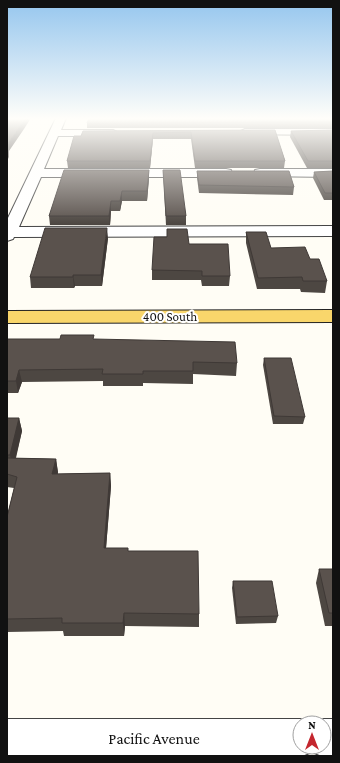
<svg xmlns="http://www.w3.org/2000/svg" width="340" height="763" viewBox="0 0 340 763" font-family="'Crimson Pro',serif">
	<rect width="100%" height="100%" fill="#fffdf5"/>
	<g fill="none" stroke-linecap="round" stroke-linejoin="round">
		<g stroke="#444" stroke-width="2">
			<g id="minor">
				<polygon points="56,118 66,118 61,130 113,130 119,133 113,136 58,136 44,169 226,169 231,170 232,173 231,176 226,177 41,177 19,227 333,226 333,236 14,237 13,239 7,241 7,220"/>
				<polygon points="245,129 333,129 333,135 241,134 239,132"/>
				<polygon points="260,169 333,169 333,177 255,176 254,173 255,170"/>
				<polygon points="7,719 300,719 309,723 300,723 300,747 324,747 324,723 315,723 324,719 333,719 333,756 322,756 312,752 302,756 7,756"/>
			</g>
		</g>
		<g stroke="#222" stroke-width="2">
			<polygon id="major" points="333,310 333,322 7,323 7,311"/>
		</g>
		<use href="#minor" fill="#fff" fill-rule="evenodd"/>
		<use href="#major" fill="#f9d66b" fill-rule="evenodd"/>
	</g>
	<g fill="#4d4742">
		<polygon points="333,118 333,128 87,128 87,123"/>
		<polygon points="275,130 285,161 284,168 195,168 191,139 153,139 150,168 68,168 67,161 81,136 83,131"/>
		<polygon points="333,130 333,168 307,168 290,137 291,131"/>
		<polygon points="149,170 149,178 147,201 122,201 120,211 111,211 110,225 50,225 49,216"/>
		<polygon points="163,170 186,216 186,225 166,225"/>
		<polygon points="197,171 294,187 293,195 199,193 197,178"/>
		<polygon points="333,171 333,200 324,200 313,178 314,172"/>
		<polygon points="167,229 189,244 230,276 229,286 202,286 201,280 152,280 152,270 167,237"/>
		<polygon points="246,232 271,248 310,259 327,281 325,293 301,292 300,289 257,289 246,243"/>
		<polygon points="108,238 102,286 75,286 74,288 31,288 30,277"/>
		<polygon points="7,339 94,339 237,363 236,376 193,374 193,384 143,383 143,386 103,386 103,381 22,382 18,393 7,393"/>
		<polygon points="264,358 305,417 303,424 273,424 263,365"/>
		<polygon points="7,418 19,418 22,431 16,458 56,459 58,474 110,473 111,486 106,548 128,551 199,614 199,627 125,626 124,636 64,636 63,631 7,632 7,517 14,488 7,487"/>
		<polygon points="319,569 333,569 333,626 325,626 316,583"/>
		<polygon points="233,581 278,616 276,623 236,624 232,588"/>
	</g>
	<g fill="#3f3936">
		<polygon points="26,118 31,118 24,129 9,151 9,157 7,161 7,145"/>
		<polygon points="153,133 153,139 150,168 150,161"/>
		<polygon points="149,170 149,178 147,201 147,191"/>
		<polygon points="122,191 122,201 120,211 120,201"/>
		<polygon points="111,201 111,211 110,225 109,216"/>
		<polygon points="107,228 108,238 102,286 101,275"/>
		<polygon points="73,275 75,286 74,288 73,277"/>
		<polygon points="19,370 22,382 18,393 16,381"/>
		<polygon points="19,418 22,431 13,468 10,455"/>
		<polygon points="56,459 58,472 55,487 52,474"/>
		<polygon points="110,473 111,486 105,561 104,548"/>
		<polygon points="124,613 125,626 124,636 123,623"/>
	</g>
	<g fill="#5a524d" stroke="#3f3936">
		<polygon points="7,118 26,118 7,145"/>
		<polygon points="89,118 333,118 333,122 87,123"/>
		<polygon points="275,130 285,161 195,161 191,132 153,133 150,161 67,161 74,136 81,136 83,131"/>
		<polygon points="333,130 333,161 308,161 291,131"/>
		<polygon points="64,170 149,170 147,191 122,191 120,201 111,201 109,216 49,216"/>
		<polygon points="163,170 180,170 186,216 166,216"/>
		<polygon points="197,171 289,171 294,187 199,185"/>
		<polygon points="333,171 333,193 325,193 314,172"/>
		<polygon points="45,228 107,228 101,275 73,275 73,277 30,277"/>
		<polygon points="167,229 187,229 189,244 228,244 230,276 202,276 202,271 152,270 154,237 167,237"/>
		<polygon points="246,232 266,232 271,248 305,247 310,259 319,259 327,281 303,281 302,277 258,278"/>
		<polygon points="61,335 94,335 93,339 235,342 237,363 193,362 193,371 143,371 143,374 102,374 103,369 19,370 16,381 7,381 7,339 60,339"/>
		<polygon points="264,358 291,358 305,417 274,416"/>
		<polygon points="7,418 19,418 10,455 7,455"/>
		<polygon points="7,458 56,459 52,474 110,473 104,548 128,548 128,551 198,551 199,614 124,613 123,623 62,623 62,618 7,619 7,517 17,477 7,474"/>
		<polygon points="319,569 333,569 333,613 329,613"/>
		<polygon points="233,581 272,581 278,616 237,617"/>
	</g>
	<linearGradient id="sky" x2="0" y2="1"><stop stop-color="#95c6ee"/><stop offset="0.53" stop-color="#fffefa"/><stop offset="1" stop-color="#fffefa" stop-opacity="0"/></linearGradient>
	<rect width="340" height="224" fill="url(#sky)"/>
	<g text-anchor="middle" stroke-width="4" stroke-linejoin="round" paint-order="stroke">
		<g font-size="13" fill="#111" stroke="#fff">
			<text x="170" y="321">400 South</text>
		</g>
		<g font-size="16" fill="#111" stroke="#fff">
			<text x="154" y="744">Pacific Avenue</text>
		</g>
	</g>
	<rect width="340" height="763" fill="none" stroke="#111111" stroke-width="16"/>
	<g transform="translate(312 735)"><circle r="19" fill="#ffffff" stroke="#a0a0a0"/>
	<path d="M0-3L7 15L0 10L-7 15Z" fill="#c4262e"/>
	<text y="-6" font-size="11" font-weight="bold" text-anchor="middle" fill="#111111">N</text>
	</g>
</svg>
